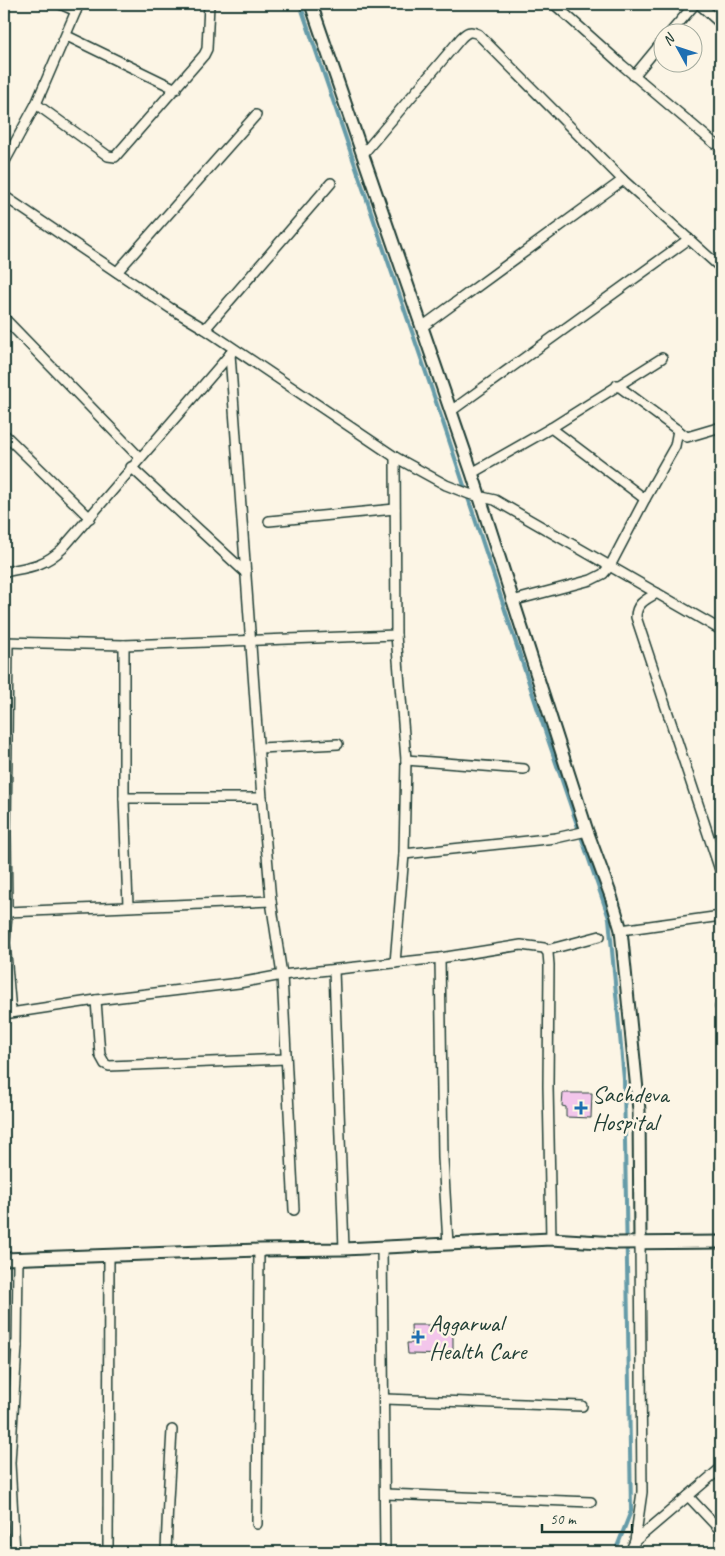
<svg xmlns="http://www.w3.org/2000/svg" width="725" height="1556" viewBox="0 0 725 1556" font-family="Caveat,sans-serif">
	<rect width="100%" height="100%" fill="#fcf5e5"/>
	<filter id="ink" filterUnits="userSpaceOnUse"><feTurbulence type="fractalNoise" baseFrequency=".02" numOctaves="2"/><feDisplacementMap in="SourceGraphic" scale="10" xChannelSelector="R" yChannelSelector="G"/><feConvolveMatrix kernelMatrix="1 2 1 2 8 2 1 2 1" color-interpolation-filters="sRGB"/></filter>
	<g filter="url(#ink)">
		<g fill="none" stroke-linecap="round" stroke-linejoin="round">
			<polyline stroke="#659ba8" stroke-width="4" points="300,4 447,434 539,713 609,918 624,1079 631,1511 615,1552"/>
		</g>
		<g fill="#f3c6eb" stroke="#1f3d34">
			<polygon points="563,1093 592,1093 591,1118 566,1117 566,1107 562,1106"/>
			<polygon points="411,1325 453,1325 453,1355 408,1354 407,1343 412,1343"/>
		</g>
		<g fill="none" stroke-linecap="round" stroke-linejoin="round">
			<g stroke="#1f3d34" stroke-width="12">
				<g id="minor">
					<polyline points="60,4 76,11"/>
					<polyline points="554,4 622,65 714,143 721,146"/>
					<polyline points="699,4 721,24"/>
					<polyline points="671,32 695,4"/>
					<polyline points="67,36 176,89"/>
					<polyline points="634,76 662,42"/>
					<polyline points="36,104 108,156 115,157 204,55 207,49 209,4"/>
					<path d="M 363,154 L 461,38 C 467,32 470,30 478,34 L 623,180 L 721,268"/>
					<polyline points="4,163 36,104 79,4"/>
					<polyline points="4,196 170,308 205,329 395,457 446,485 469,494 495,500 721,630"/>
					<polyline points="117,272 256,115"/>
					<polyline points="4,318 140,458"/>
					<polyline points="422,327 623,180"/>
					<polyline points="205,329 331,183"/>
					<polyline points="230,354 262,798 271,901 282,975 294,1210"/>
					<polyline points="617,385 687,437 721,427"/>
					<polyline points="451,411 689,239"/>
					<polyline points="551,428 645,499"/>
					<polyline points="5,435 90,518"/>
					<polyline points="395,457 396,635 406,760 404,854 395,963"/>
					<polyline points="131,467 246,573"/>
					<polyline points="472,473 551,428 662,358"/>
					<polyline points="269,521 395,509"/>
					<path d="M 4,572 C 28,567 43,567 62,549 L 232,352"/>
					<path d="M 657,593 C 647,599 636,603 636,617 L 721,873"/>
					<polyline points="512,601 591,580 603,574 610,566 645,499 675,446 678,430"/>
					<polyline points="4,642 124,645 396,635"/>
					<polyline points="8,642 6,834 7,912 5,943 11,1012"/>
					<polyline points="124,645 124,798 128,906"/>
					<polyline points="260,748 338,744"/>
					<polyline points="406,760 524,769"/>
					<polyline points="124,798 262,798"/>
					<polyline points="404,854 556,838 587,831"/>
					<polyline points="7,912 271,901"/>
					<polyline points="621,930 721,916"/>
					<polyline points="547,950 600,936"/>
					<polyline points="440,958 443,1158 448,1244"/>
					<polyline points="334,970 344,1249"/>
					<polyline points="96,1000 100,1055 105,1064 109,1066 286,1059"/>
					<polyline points="720,1007 721,1007"/>
					<polyline points="4,1014 96,1000 239,983 282,975 440,958 521,945 544,948 548,953 549,965 548,1086 551,1239"/>
					<polyline points="382,1247 385,1552"/>
					<polyline points="4,1346 17,1346"/>
					<polyline points="385,1399 582,1406"/>
					<polyline points="385,1494 591,1502"/>
					<polyline points="688,1496 721,1531"/>
					<polyline points="257,1524 259,1250"/>
					<polyline points="635,1541 721,1468"/>
					<polyline points="4,1551 15,1551"/>
					<polyline points="15,1552 10,1463 17,1346 18,1260"/>
					<polyline points="108,1552 109,1256"/>
					<polyline points="166,1552 168,1500 172,1430"/>
					<polyline points="630,1552 635,1541 642,1492 640,1241"/>
				</g>
			</g>
			<g stroke="#1f3d34" stroke-width="15">
				<g id="tertiary">
					<polyline points="311,4 472,473 587,831 611,896 621,930 639,1110 640,1241"/>
					<polyline points="4,1259 259,1250 344,1249 551,1239 617,1243 721,1242"/>
				</g>
			</g>
			<use href="#minor" stroke="#fcf5e5" stroke-width="9"/>
			<use href="#tertiary" stroke="#fcf5e5" stroke-width="11"/>
		</g>
	</g>
	<g fill="#1f6fb2" stroke="#fcf5e5" stroke-width="2">
		<path d="M578.5 1100.5h5v5h5v5h-5v5h-5v-5h-5v-5h5z"/>
		<path d="M415.5 1329.5h5v5h5v5h-5v5h-5v-5h-5v-5h5z"/>
	</g>
	<g text-anchor="middle" stroke-width="5" stroke-linejoin="round" paint-order="stroke">
		<g font-size="24" fill="#1f3d34" stroke="#fcf5e5" text-anchor="start">
			<text x="592" y="1102">Sachdeva<tspan x="592" dy="28">Hospital</tspan></text>
			<text x="429" y="1331">Aggarwal<tspan x="429" dy="28">Health Care</tspan></text>
		</g>
	</g>
	<rect width="725" height="1556" fill="none" stroke="#fcf5e5" stroke-width="20"/>
	<rect x="10" y="10" width="705" height="1536" fill="none" stroke="#1f3d34" stroke-width="2" filter="url(#ink)"/>
	<g transform="translate(678 48) rotate(310)"><circle r="24" fill="#fcf5e5" stroke="#a4ab9e"/>
	<path d="M0-4L9 19L0 12L-9 19Z" fill="#1f6fb2"/>
	<text y="-8" font-size="14" font-weight="bold" text-anchor="middle" fill="#1f3d34">N</text>
	</g>
	<path d="M542 1524v8h90v-8" fill="none" stroke="#1f3d34" stroke-width="2.5"/>
	<text x="550" y="1524" font-size="15" fill="#1f3d34" stroke="#fcf5e5" stroke-width="4" paint-order="stroke">50 m</text>
</svg>
